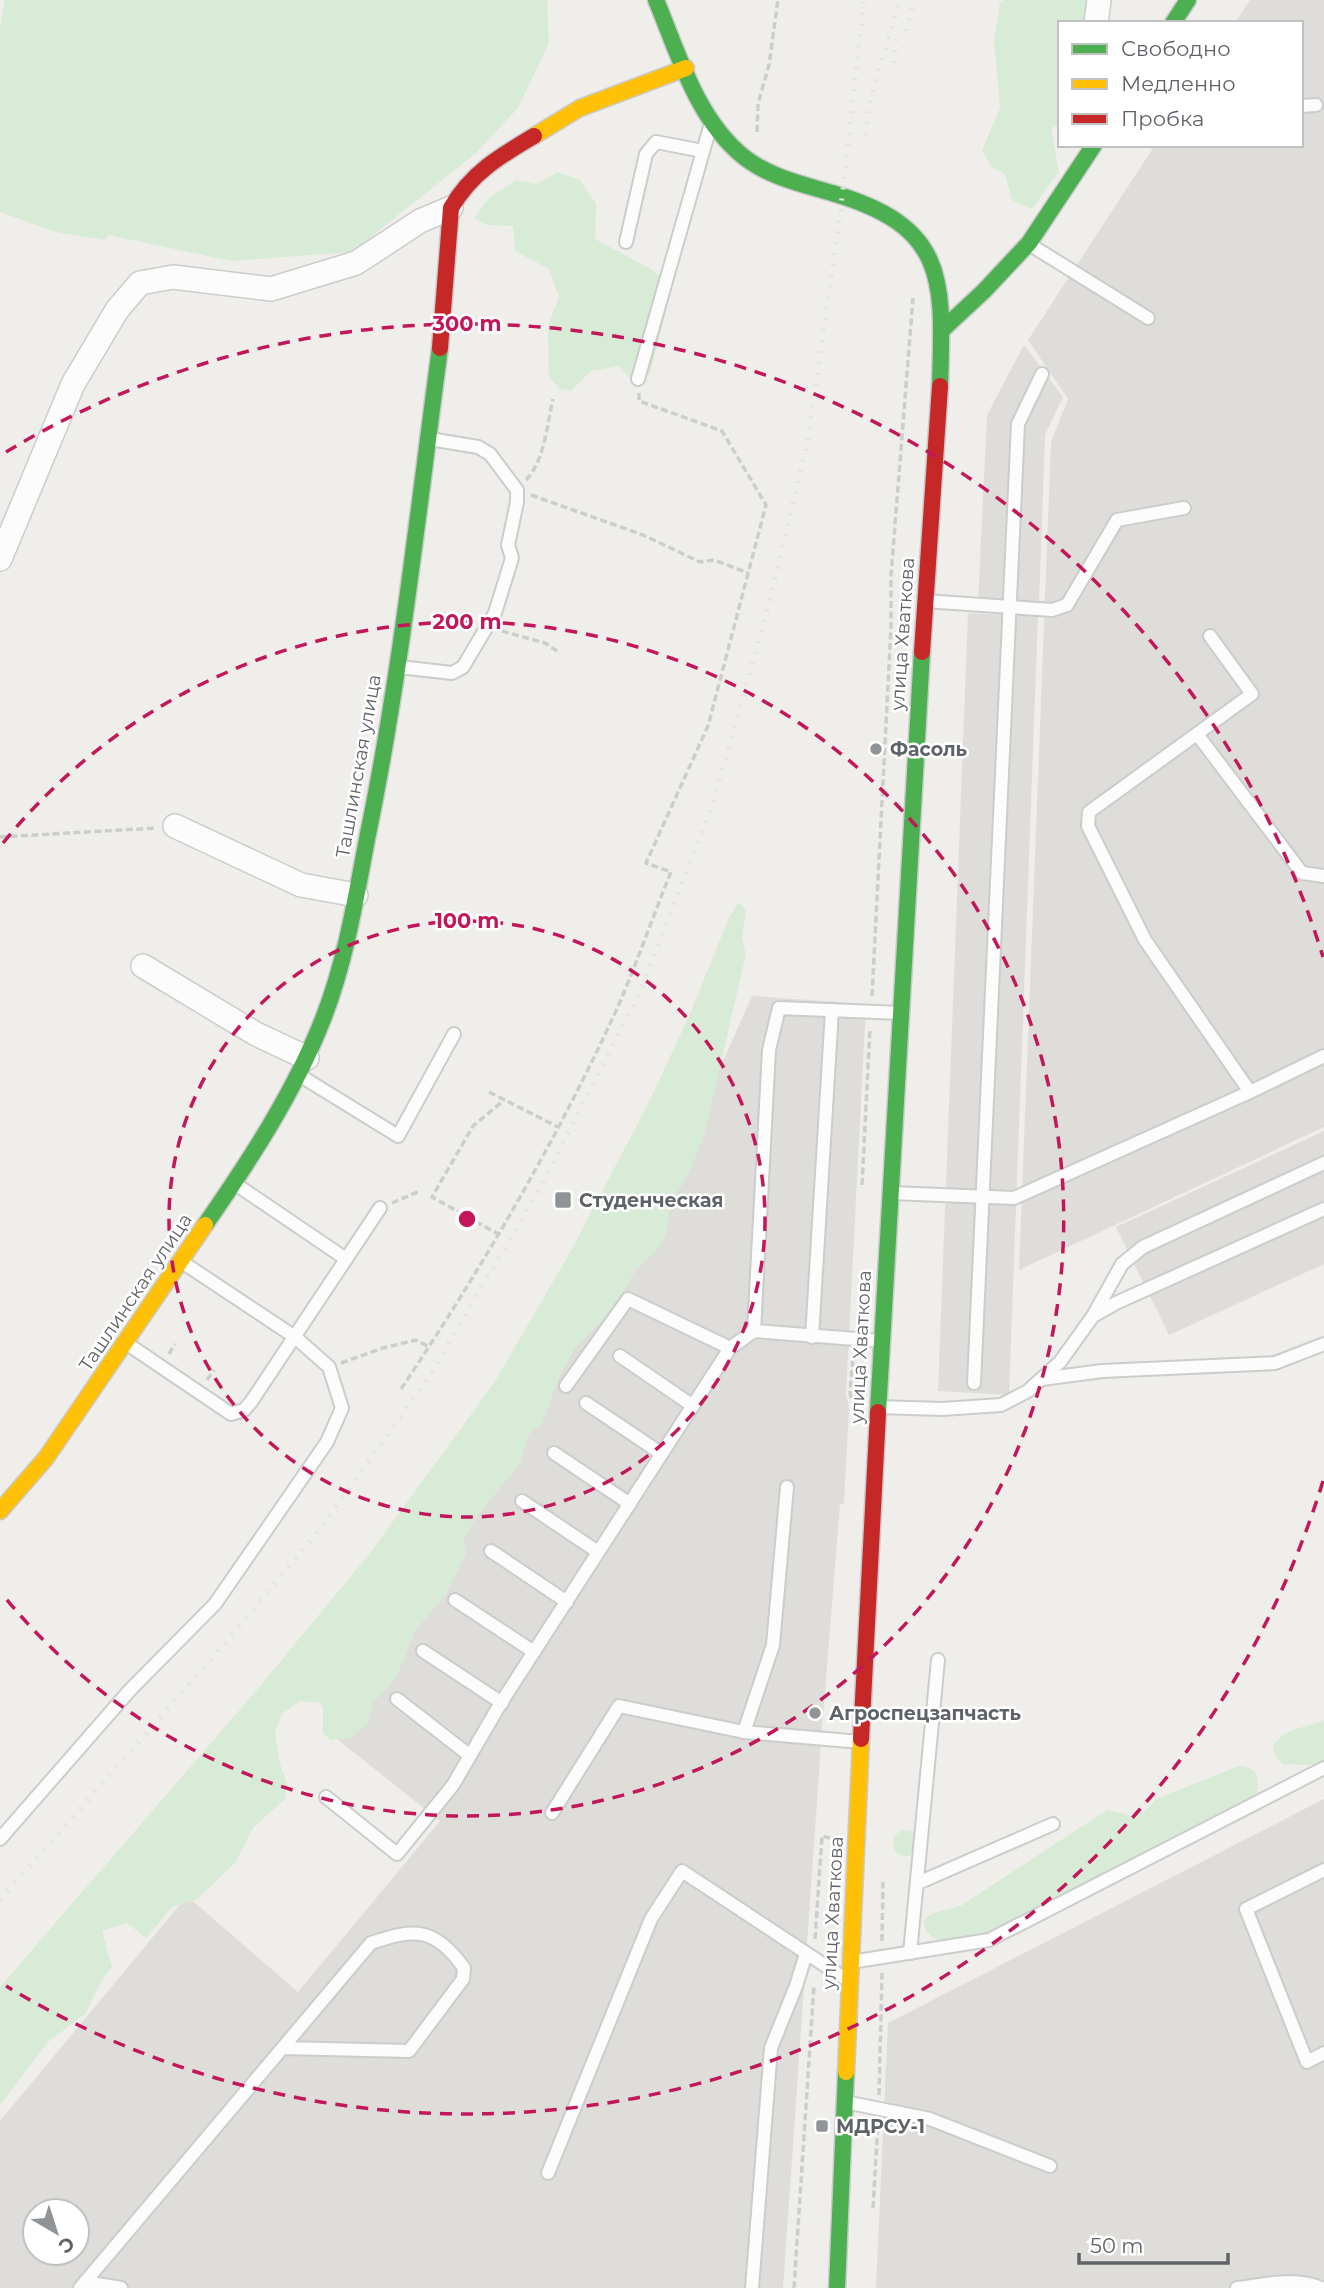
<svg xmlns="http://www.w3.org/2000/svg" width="1324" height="2288" viewBox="0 0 1324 2288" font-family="Montserrat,sans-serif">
	<rect width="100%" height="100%" fill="#efeeea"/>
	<g fill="#dfddda" fill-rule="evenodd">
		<polygon points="1250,0 1324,0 1324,1127 1019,1270 1051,442 1068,399 1028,340 1155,145 1301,145 1301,23 1235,23"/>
		<polygon points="1024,345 1063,397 1045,435 1039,605 978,602 987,415"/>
		<polygon points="968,613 1038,616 1009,1395 938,1391"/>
		<path d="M 752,996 L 866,1004 L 846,1395 L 849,1408 L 844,1504 L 840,1504 L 822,1729 L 783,2288 L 0,2288 L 0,2121 L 187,1896 L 298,1992 L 440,1821 L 337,1739 L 679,1160 ZM 35,2211 L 77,2211 L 77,2253 L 35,2253 Z"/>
		<polygon points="1324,1131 1324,1264 1169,1335 1116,1227"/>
		<polygon points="1324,1799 1324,2288 876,2288 888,2023"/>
	</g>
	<g fill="#d8ebd6">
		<polygon points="5,0 547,0 549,43 518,108 476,153 352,252 231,261 109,235 104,240 56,232 0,212 0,28"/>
		<polygon points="1004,0 1089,0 1086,23 1060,23 1060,123 1051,129 1059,171 1032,209 1012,200 1005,174 991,167 982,150 1000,108 994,41 1000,2"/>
		<polygon points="557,172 580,180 596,204 595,239 653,270 672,288 650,374 632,380 618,366 591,371 571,391 560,389 549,377 548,326 559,297 549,269 515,251 513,226 487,225 474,218 490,197 516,180 537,184"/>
		<polygon points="738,903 742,905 746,912 742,938 746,954 705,1132 689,1174 671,1202 666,1236 655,1253 636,1269 616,1306 575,1348 560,1375 542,1424 529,1434 519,1465 477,1516 464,1538 466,1553 446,1594 415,1631 400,1669 388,1688 373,1702 368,1724 350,1738 331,1740 323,1733 323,1707 319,1703 300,1701 283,1713 275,1732 279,1761 287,1784 285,1799 253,1828 235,1863 197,1899 172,1907 146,1938 127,1923 102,1931 112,1967 101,1982 85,2014 48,2042 0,2105 0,1987 256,1691 370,1553 494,1383 572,1249 650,1100 690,1014 728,920"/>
		<path d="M 1324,1720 L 1324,1763 L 1307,1765 L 1283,1764 L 1275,1756 L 1273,1746 C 1287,1725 1304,1730 1324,1720 Z"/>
		<path d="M 1239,1766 C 1257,1768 1260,1775 1257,1793 L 1246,1801 L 1226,1809 L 995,1931 C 973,1937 930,1954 923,1922 C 932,1909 948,1911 962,1905 L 1107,1810 L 1133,1816 L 1145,1811 L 1156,1799 Z"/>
		<circle cx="906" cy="1843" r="13"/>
	</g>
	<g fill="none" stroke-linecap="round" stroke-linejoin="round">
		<g stroke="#cbcccc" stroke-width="16">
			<g id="lane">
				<polyline points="1301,106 1316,105"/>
				<polyline points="626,242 646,154 656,142 703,151"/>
				<polyline points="1029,244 1148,318"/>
				<polyline points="638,379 710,127"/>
				<polyline points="925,601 1052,610 1067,605 1117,520 1184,508"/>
				<polyline points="1210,636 1252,694 1089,812 1088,826 1145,940 1250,1092"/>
				<polyline points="399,667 452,673 463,667 495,613 512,558 508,545 517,502 517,490 490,454 478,447 430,439"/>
				<polyline points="1197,734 1302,873 1324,876"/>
				<polyline points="299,1075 398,1136 454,1034"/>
				<polyline points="234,1183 346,1259"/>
				<polyline points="891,1193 1014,1198 1250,1092 1324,1056"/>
				<polyline points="1093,1316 1122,1264 1143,1247 1324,1163"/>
				<polyline points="754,1331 769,1050 779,1008 901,1013"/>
				<polyline points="812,1337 832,1010"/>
				<polyline points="126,1343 231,1414 244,1410 251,1402 380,1208"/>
				<polyline points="620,1356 693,1406"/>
				<polyline points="1042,1379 1102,1371 1275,1363 1324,1344"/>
				<polyline points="974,1383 1018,424 1042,374"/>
				<polyline points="566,1386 628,1299 730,1348"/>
				<polyline points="586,1403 662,1454"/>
				<polyline points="878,1407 942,1409 1001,1405 1028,1391 1060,1362 1093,1316 1116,1303 1324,1209"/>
				<polyline points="554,1453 630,1504"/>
				<polyline points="522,1501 598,1552"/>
				<polyline points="491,1551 567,1602"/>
				<polyline points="455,1600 534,1652"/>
				<polyline points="423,1651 502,1703"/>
				<polyline points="397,1699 469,1755"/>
				<polyline points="744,1732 773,1645 787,1487"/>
				<polyline points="326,1797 397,1854 453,1785 499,1706 730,1348 754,1331 881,1341"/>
				<polyline points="552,1813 619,1706 744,1732 861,1742"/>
				<polyline points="0,1839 130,1690 215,1604 327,1442 342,1408 329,1367 295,1337 182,1262"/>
				<polyline points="1324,1870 1246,1909 1307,2062 1324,2053"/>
				<polyline points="918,1883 1053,1824"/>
				<polyline points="910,1953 938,1660"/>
				<polyline points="851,1962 989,1940 1324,1768"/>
				<polyline points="845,2102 930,2119 1050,2166"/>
				<polyline points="548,2173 651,1919 682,1871 847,1980"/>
				<polyline points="85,2282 121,2288"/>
				<path d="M 80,2288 L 371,1943 C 414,1928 435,1927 464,1968 L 463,1979 L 409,2051 L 283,2048"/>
				<polyline points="752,2288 771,2048 796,1986 806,1954"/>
				<path d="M 1237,2288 C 1264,2285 1295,2276 1321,2288"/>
			</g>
		</g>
		<g stroke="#cbcccc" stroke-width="26">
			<g id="street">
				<polyline points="1096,23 1099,0"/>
				<polyline points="0,559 73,384 117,310 140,283 173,277 271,289 356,263 420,221 451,208"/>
				<polyline points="175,826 301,885 356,895"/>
				<polyline points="143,966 256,1034 307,1058"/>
			</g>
		</g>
		<g stroke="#cacacb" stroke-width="19">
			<g id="fast">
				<path d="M 656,0 C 678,53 697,120 744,157 C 769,177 802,184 832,193 C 949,227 943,281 940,386"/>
				<polyline points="1173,23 1188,0"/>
				<polyline points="942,330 984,291 1029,243 1094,145"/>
				<path d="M 205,1225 C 250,1160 294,1093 323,1019 C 346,961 356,896 368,834 C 401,674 418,510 440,348"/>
				<polyline points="878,1412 922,652"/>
				<polyline points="837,2288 846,2072"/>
			</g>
		</g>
		<g stroke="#cacacb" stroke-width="19">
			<g id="slow">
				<polyline points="534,136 580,108 686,68"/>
				<polyline points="0,1511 46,1458 205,1225"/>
				<polyline points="846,2072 861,1739"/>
			</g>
		</g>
		<g stroke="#cacacb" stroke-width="19">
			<g id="jam">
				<path d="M 440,348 L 451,208 C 471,173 500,156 534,136"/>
				<polyline points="922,652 940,386"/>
				<polyline points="861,1739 878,1412"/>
			</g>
		</g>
		<g stroke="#cacfcc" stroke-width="3.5" stroke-dasharray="7 3.5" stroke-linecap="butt">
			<polyline points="757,132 758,104 769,65 778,0"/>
			<path d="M 526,480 C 545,460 547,424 553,399"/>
			<polyline points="531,495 643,535 700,562 714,560 748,573"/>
			<polyline points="502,631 545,643 557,651"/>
			<polyline points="0,837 156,828"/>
			<polyline points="872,996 891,627 891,575 913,298"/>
			<polyline points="489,1092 558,1127"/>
			<polyline points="862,1185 870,1028"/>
			<polyline points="392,1203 420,1191"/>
			<polyline points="500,1235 432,1197 473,1126 504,1100"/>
			<polyline points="169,1354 175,1344"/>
			<polyline points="341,1363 383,1348 416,1340 429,1347"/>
			<polyline points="207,1380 214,1370"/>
			<path d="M 401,1389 C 482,1268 555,1143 616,1011 C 636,966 652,918 671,872 L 646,863 L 708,726 L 766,505 L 722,431 L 639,401 L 639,393"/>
			<polyline points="851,1398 850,1392 853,1357"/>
			<polyline points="815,1939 822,1836 830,1838"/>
			<polyline points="882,1941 883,1882"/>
			<polyline points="879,2095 882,1973"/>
			<polyline points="873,2208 878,2123"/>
			<polyline points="794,2288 814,1985"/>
		</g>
		<use href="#lane" stroke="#fdfcfc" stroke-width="12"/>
		<use href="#street" stroke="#fdfcfc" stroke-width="23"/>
		<use href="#fast" stroke="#4caf50" stroke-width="16"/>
		<use href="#slow" stroke="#ffc107" stroke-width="16"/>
		<use href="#jam" stroke="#c62828" stroke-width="16"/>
		<g stroke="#e4e4e4" stroke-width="5" stroke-dasharray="2 9" stroke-linecap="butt">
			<polyline points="906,31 914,0"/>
			<polyline points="894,63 897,31"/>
			<polyline points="865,135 872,93 900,0"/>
			<polyline points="0,1900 203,1669 321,1528 430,1375 541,1186 640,992 712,806 770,601 808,439 840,216 864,0"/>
		</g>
	</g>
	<g fill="none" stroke="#c2185b" stroke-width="3.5" stroke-dasharray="12 9">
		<circle cx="467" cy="1219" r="298"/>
		<path d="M3 843A597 597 0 1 1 3 1595"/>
		<path d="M1323 1481A895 895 0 0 1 6 1986M6 452A895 895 0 0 1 1323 957"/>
	</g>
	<g fill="#919496" stroke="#fff" stroke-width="2.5">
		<circle cx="876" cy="749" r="7"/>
		<rect x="554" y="1191" width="18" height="18" rx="3.5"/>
		<circle cx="815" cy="1713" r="7"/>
		<rect x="815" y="2119" width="14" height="14" rx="3.5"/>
	</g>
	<g text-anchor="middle" stroke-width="5" stroke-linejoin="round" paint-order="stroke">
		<g font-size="19" fill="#5f6368" stroke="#fff">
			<text transform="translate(902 634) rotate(-86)" y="7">улица Хваткова</text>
			<text transform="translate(358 766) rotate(-80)" y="7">Ташлинская улица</text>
			<text transform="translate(135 1292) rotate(-56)" y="7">Ташлинская улица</text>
			<text transform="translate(860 1347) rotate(-87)" y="7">улица Хваткова</text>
			<text transform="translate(832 1913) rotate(-87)" y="7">улица Хваткова</text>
		</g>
		<g font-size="19" font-weight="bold" fill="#5f6368" stroke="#fff" text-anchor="start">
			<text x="890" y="756">Фасоль</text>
			<text x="579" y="1207">Студенческая</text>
			<text x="829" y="1720">Агроспецзапчасть</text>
			<text x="836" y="2133">МДРСУ-1</text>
		</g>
	</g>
	<circle cx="467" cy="1219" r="10" fill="#c2185b" stroke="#fff" stroke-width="3.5"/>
	<g font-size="21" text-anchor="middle" font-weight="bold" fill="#c2185b" stroke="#fff" stroke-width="5" stroke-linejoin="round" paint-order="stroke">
		<text x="467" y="331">300 m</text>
		<text x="467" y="629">200 m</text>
		<text x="467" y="928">100 m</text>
	</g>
	<rect x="1058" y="21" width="245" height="126" fill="#ffffff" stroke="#bfc1c3" stroke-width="2"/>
	<rect x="1072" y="44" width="35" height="10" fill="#4caf50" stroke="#bfc1c3" stroke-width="2"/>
	<text x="1121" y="56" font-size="21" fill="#5f6368">Свободно</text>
	<rect x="1072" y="79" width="35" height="10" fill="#ffc107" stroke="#bfc1c3" stroke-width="2"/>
	<text x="1121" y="91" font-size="21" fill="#5f6368">Медленно</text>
	<rect x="1072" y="114" width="35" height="10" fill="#c62828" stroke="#bfc1c3" stroke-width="2"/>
	<text x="1121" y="126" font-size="21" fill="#5f6368">Пробка</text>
	<g transform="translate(56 2232) rotate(141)"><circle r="33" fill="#ffffff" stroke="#bfc1c3" stroke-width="2"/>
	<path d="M0-5L12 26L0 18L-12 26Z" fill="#919496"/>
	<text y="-10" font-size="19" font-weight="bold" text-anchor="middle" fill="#5f6368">С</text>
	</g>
	<path d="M1079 2253v10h149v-10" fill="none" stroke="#5f6368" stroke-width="3.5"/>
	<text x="1090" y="2253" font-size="21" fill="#5f6368" stroke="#ffffff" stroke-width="5" paint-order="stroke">50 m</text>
</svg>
